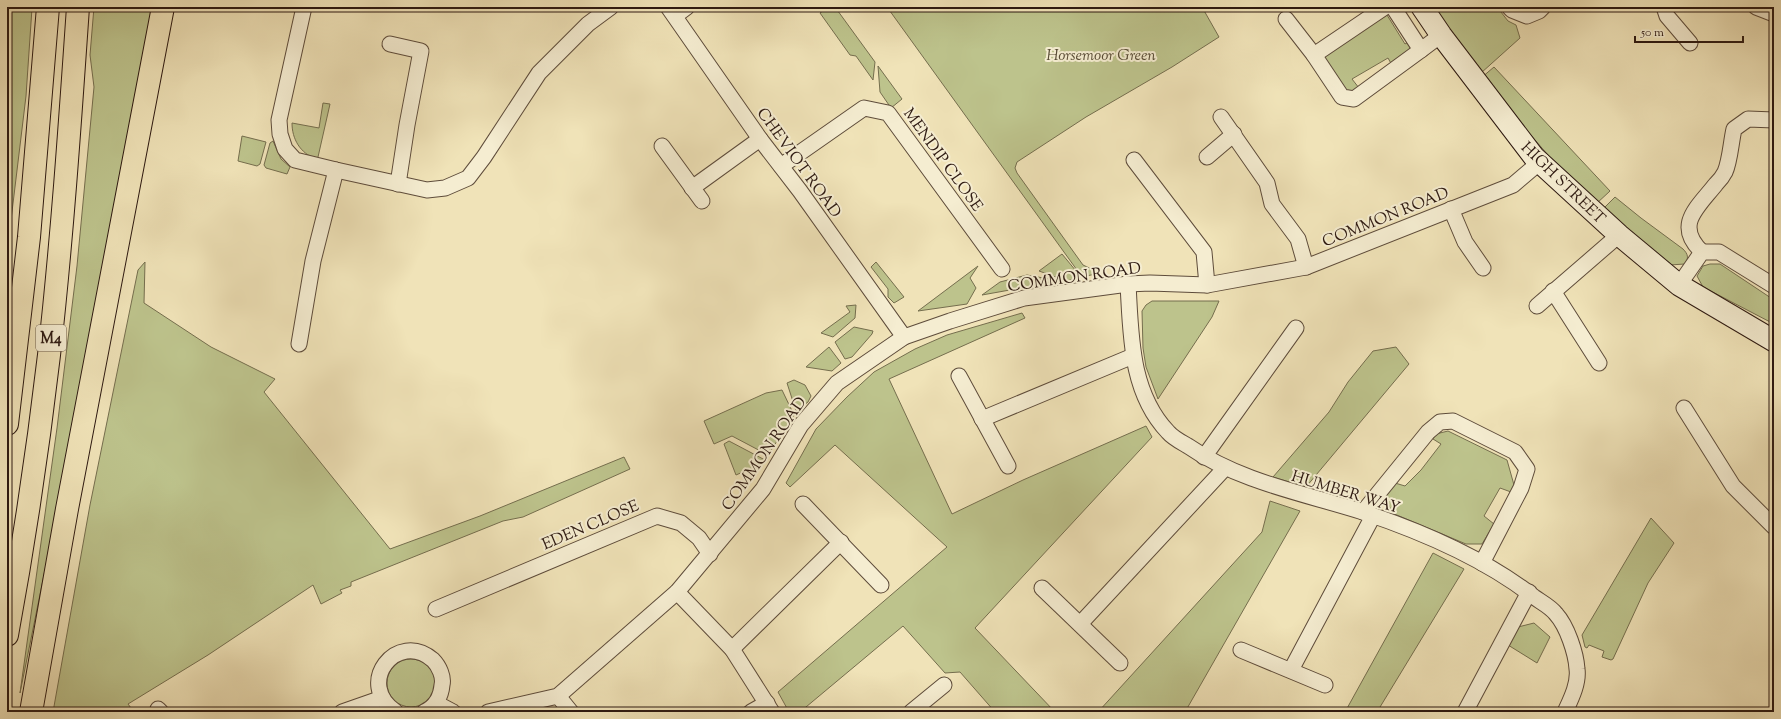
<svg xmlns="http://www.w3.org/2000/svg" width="1781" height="719" viewBox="0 0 1781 719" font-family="'Sorts Mill Goudy',serif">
	<rect width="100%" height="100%" fill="#f0e3b8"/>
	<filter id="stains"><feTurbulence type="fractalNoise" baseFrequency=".005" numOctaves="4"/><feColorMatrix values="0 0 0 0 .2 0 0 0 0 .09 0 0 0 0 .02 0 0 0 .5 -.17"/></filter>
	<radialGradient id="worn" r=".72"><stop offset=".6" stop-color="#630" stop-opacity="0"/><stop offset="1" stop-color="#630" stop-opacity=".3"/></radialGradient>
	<g fill="#bdc38c" stroke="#756e4e">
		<polygon points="94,7 155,7 73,432 20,693 57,428 77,266 94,87 90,55"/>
		<polygon points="828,7 835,7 875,62 873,80 856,56 850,55 820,13"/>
		<polygon points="887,7 1202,7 1219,37 1172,67 1086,117 1017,162 1015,168 1017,173 1083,265 1100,273 1082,277"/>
		<polygon points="1430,7 1497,7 1508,21 1516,25 1520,38 1481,73"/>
		<polygon points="32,8 26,96 7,253 7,10"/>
		<polygon points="1387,15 1405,44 1410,41 1411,48 1393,67 1388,58 1352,79 1359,88 1349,92 1335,87 1321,57"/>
		<polygon points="878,66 902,99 891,108 880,92"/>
		<polygon points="1494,67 1610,191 1596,204 1555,163 1481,78"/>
		<path d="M 323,103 L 330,104 L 318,157 L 316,159 C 300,153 292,139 292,123 L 319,128 Z"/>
		<polygon points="242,136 266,142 260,164 257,166 238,161"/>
		<polygon points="273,141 281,159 290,167 287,174 266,168 264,165 270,143"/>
		<path d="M 1615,197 L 1641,218 L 1683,249 C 1688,254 1689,258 1685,264 L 1669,265 L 1603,209 Z"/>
		<polygon points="1062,254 1081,277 1067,281 1039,271"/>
		<polygon points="145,262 144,303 211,347 275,379 264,392 390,549 480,516 624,457 630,469 523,517 503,521 351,582 351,586 340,590 342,593 321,604 313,585 208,655 128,704 134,712 53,712 90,505 138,270"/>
		<polygon points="876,262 904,297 894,303 888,297 888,289 871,267"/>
		<polygon points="1710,264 1720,264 1774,300 1774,324 1703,287 1697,276 1703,266"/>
		<polygon points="978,266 970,278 976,288 967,304 918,311"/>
		<polygon points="1027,275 1060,281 982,295 1000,282"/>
		<polygon points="1152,301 1219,301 1212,317 1158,399 1146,367 1143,348 1142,311 1146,305"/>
		<polygon points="856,305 855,318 833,337 821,333 850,312 846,306"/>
		<polygon points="1022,313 1025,318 889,379 952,514 1023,480 1146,426 1152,437 975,628 1055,712 995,712 960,672 945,673 903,626 800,712 789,712 778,692 947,547 835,445 790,487 786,483 816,429 847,397 874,372 915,349 947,335"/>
		<polygon points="854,327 873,331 872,334 852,357 845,359 835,342"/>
		<polygon points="829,347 841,363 832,371 806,367"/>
		<polygon points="1396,347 1409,364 1306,487 1273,477 1329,412 1348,382 1373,351"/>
		<polygon points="794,380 805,385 811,396 808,402 796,411 787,383"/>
		<polygon points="782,390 794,415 768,455 732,436 714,444 704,421 766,393"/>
		<polygon points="1448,431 1507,460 1514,485 1511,492 1500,488 1484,516 1494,524 1482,544 1466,544 1392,513 1384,493 1395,483 1405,486 1421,470 1441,444 1433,439 1436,434"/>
		<polygon points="729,441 765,460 763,463 736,475 724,444"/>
		<polygon points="1270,501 1300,511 1185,712 1098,712 1262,532"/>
		<polygon points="1651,518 1674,543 1648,583 1613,659 1611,660 1602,657 1604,651 1589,645 1587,648 1585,647 1582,635"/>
		<polygon points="1433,553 1464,569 1377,712 1345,712"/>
		<polygon points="1534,623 1550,637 1537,663 1508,645 1518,627"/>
		<circle cx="411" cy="683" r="24"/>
	</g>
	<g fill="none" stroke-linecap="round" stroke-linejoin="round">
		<g stroke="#5e4c3b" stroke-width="17">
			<g id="minor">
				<polyline points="304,7 279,120 280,134 285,149 295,160 336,170 427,190 445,188 468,178 484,157 539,73 588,24 611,7"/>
				<polyline points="668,7 760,139 800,191 904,337"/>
				<polyline points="1393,7 1421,50"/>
				<polyline points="1509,7 1512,10 1527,16 1539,11 1543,7"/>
				<polyline points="1664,7 1667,16 1690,43"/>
				<polyline points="1756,7 1774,14"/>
				<polyline points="675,16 687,7"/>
				<polyline points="1286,19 1314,55 1342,97 1354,99 1421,50 1441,35"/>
				<polyline points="390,44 421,51 407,125 398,184"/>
				<polyline points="1314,55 1385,7"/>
				<polyline points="1221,117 1267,183 1272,204 1298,239 1306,267"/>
				<polyline points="662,146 702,201"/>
				<polyline points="1207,157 1234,134"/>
				<polyline points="1134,160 1204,252 1207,285"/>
				<polyline points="781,166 864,108 888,113 1002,269"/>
				<polyline points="692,188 760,139"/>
				<polyline points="1451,209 1465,242 1483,268"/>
				<path d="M 1702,252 C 1674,225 1697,208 1716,184 C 1719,181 1723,176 1725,172 C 1730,161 1731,142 1734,129 L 1748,119 L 1774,120"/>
				<path d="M 1128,284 C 1131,335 1130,392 1168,432 C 1173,438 1181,442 1188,446 C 1240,482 1303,493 1363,512 C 1423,532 1484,558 1534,597 C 1541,602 1551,607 1556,614 C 1567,626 1576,653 1577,669 C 1579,683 1571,699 1565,712"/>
				<polyline points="1679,285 1702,252 1719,252 1774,286"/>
				<polyline points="1553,291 1599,363"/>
				<polyline points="1537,306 1619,235"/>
				<polyline points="299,344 313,261 336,170"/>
				<polyline points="959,376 1008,466"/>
				<polyline points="1684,408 1733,486 1774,527"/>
				<polyline points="982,419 1133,356"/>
				<polyline points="1204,457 1296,328"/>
				<polyline points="803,504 881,585"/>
				<polyline points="1363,512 1428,432 1440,422 1453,421 1515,452 1527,469 1521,488 1482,563"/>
				<polyline points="1042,588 1120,663"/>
				<polyline points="677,592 732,649 772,712"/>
				<polyline points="436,609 657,516 681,523 699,538 710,554"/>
				<polyline points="1080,624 1225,468"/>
				<polyline points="732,649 841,542"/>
				<polyline points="1241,650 1325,685"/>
				<polyline points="1291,670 1373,516"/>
				<polyline points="558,696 571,712"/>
				<polyline points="436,703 453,712"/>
				<polyline points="158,709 161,712"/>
				<polyline points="342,712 382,698"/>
				<path d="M 396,712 C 354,684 397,629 433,660 C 439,666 444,677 442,685 C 441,697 435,707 424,712"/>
				<polyline points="488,712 558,696 677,592 763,489 801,425 837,383 904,337 950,321 1024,298 1128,284 1150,283 1207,285 1306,267 1513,185 1540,162"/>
				<polyline points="751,712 767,703"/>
				<polyline points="911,712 944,685"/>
				<polyline points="1465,712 1529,592"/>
			</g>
		</g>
		<g stroke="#2d1911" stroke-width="23">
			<polyline id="secondary" points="1422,7 1441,35 1534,157 1619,235 1679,285 1774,341"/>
		</g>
		<g stroke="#2d1911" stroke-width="24">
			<g id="motorway">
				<polyline points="7,424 29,237 48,7"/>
				<path d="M 7,635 C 24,543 38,449 49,355 C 62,240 70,123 78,7"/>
				<polyline points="31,712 67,509 163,7"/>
			</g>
		</g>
		<use href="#minor" stroke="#f5edd1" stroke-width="15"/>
		<use href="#secondary" stroke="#f5edd1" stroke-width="21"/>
		<use href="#motorway" stroke="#f0e3b8" stroke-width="22"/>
	</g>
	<g text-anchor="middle" stroke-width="4" stroke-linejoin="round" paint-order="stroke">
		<rect fill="#f5edd1" stroke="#69594b" stroke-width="1" x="36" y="325" width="30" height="26" rx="3"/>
		<g font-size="15" font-weight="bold" fill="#2d1911">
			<text x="51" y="343">M4</text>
		</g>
		<g font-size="16" font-style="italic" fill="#584c36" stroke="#f5edd1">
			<text x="1101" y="60">Horsemoor Green</text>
		</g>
		<g font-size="16" fill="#2d1911" stroke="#f5edd1">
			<text transform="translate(944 159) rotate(54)" y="6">MENDIP CLOSE</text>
			<text transform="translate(800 162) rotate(54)" y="6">CHEVIOT ROAD</text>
			<text transform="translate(1564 182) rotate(44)" y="6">HIGH STREET</text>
			<text transform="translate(1385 216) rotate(-22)" y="6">COMMON ROAD</text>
			<text transform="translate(1074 276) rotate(-8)" y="6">COMMON ROAD</text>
			<text transform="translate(763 453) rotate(-55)" y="6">COMMON ROAD</text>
			<text transform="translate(1346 491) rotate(17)" y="6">HUMBER WAY</text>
			<text transform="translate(590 524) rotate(-23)" y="6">EDEN CLOSE</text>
		</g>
	</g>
	<rect width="1781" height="719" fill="none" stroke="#f0e3b8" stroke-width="24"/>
	<rect x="8" y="8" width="1765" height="703" fill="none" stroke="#2d1911" stroke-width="2"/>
	<rect x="12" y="12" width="1757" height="695" fill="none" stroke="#2d1911"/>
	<path d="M1635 36v6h108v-6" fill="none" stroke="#2d1911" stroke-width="2"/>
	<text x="1641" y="36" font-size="12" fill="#2d1911" stroke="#f5edd1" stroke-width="3" paint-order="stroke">50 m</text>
	<rect width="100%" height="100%" filter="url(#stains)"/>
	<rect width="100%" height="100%" fill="url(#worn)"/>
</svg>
